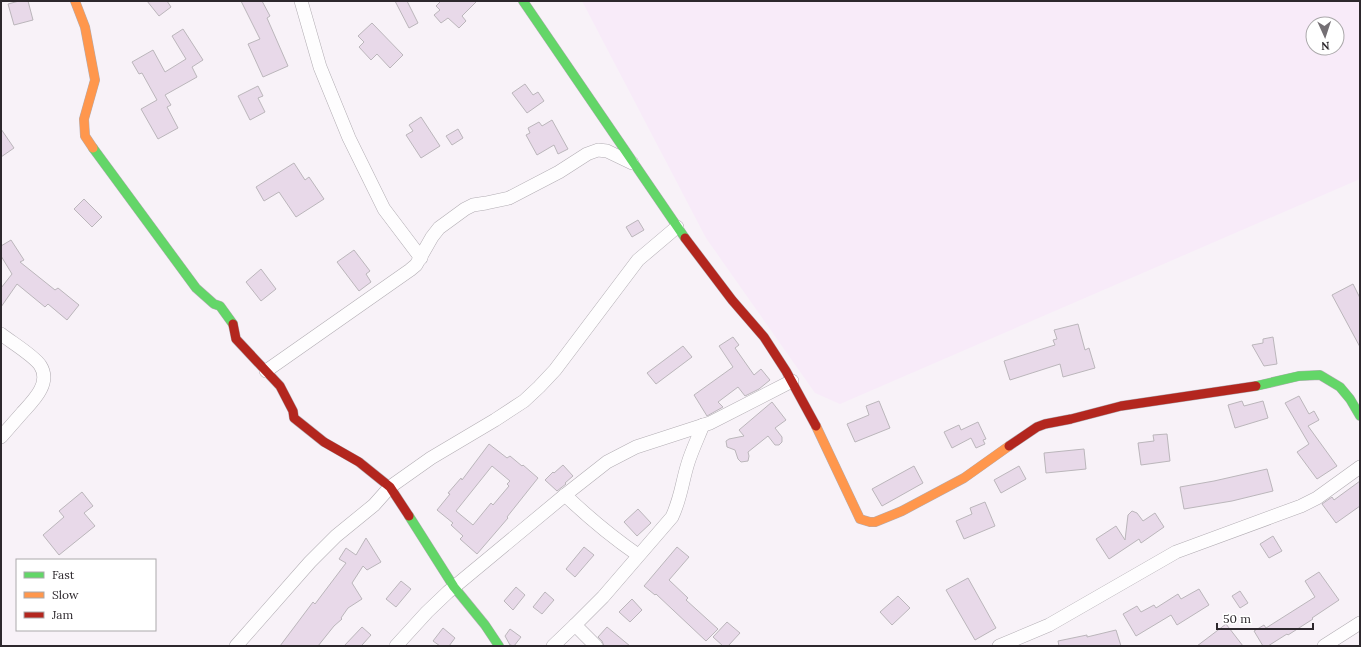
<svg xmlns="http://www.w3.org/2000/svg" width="1361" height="647" viewBox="0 0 1361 647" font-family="Lora,serif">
	<rect width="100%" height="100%" fill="#f8f2f8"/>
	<path fill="#f8ebf9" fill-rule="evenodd" d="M 582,1 L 1360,1 L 1360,179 L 840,404 L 815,393 L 706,238 ZM 1313,24 L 1337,24 L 1337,48 L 1313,48 Z"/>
	<g fill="#e8d9e9" stroke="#bbb6bb" fill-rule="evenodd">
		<polygon points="19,1 28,1 33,20 14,25 8,4"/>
		<polygon points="147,1 167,1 171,7 159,16"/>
		<polygon points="241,1 262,1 270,16 267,18 288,66 263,77 248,44 260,39"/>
		<polygon points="395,1 407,1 418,23 409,28"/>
		<polygon points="441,1 477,1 462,16 466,21 459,28 448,18 441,23 434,15 440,10 436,6"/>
		<polygon points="372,23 403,55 390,68 377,54 371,60 359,47 364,42 358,36"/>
		<polygon points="183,29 203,60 192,67 197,77 165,95 171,105 167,107 178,128 158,139 141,109 157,100 142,73 139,74 132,62 153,50 165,72 186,59 172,36"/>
		<polygon points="525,84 533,95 538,92 544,101 527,113 512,93"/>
		<polygon points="258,86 263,96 258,98 265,112 250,120 238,96"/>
		<polygon points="421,117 440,146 421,158 406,135 413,131 409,125"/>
		<polygon points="552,120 568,149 558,154 554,145 537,155 526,135 530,133 528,128 539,122 542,126"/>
		<polygon points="1,129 14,148 1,157"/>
		<polygon points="458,129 463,138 452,145 446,136"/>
		<polygon points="294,163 305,180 309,177 324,199 296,217 279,192 264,201 256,187"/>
		<polygon points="84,199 102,217 92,227 74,209"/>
		<polygon points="638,220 644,230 632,237 626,227"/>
		<polygon points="11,240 24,260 20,262 55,290 58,288 79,305 67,320 48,304 45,307 17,284 1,307 1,288 12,274 1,256 1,246"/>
		<polygon points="354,250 370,271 366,274 371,282 359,291 337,262"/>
		<polygon points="261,269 276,289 261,301 246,282"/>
		<polygon points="1353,284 1360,298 1360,347 1332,295"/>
		<polygon points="1078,324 1085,350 1089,348 1095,368 1063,377 1060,364 1010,380 1004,361 1055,345 1053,340 1057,339 1054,330"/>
		<polygon points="733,337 739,345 735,348 754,375 761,369 770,380 759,389 745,396 738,387 718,402 723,407 707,416 694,395 733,367 719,346"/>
		<polygon points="1273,337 1277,364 1264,366 1252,345 1263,343 1263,339"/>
		<polygon points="683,346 692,357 656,384 647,373"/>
		<polygon points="1299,396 1309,414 1314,411 1319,420 1308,426 1337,466 1317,479 1297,452 1309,444 1285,403"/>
		<polygon points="879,401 890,428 855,442 847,424 869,415 866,406"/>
		<polygon points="1242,401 1244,406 1263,401 1268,418 1235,428 1228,405"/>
		<polygon points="772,402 786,420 775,428 782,437 782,442 779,445 775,445 768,436 748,452 749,456 748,461 741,462 738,459 735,450 727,447 726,441 729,439 744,436 739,430"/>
		<polygon points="978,422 986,439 983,440 985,444 976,448 971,438 952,448 944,432 959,425 961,430"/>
		<polygon points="1167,434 1170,461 1141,465 1138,443 1154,441 1153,435"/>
		<path d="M 489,444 L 507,458 L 510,456 L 522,466 L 523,465 L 538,478 L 507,517 L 508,518 L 477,554 L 460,539 L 463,536 L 451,525 L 453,523 L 437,510 L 450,494 L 448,493 L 461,478 L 462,480 ZM 492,466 L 510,481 L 507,484 L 509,486 L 493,505 L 491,503 L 473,525 L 456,511 Z"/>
		<polygon points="1084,449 1086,469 1046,473 1044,453"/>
		<polygon points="563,465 573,476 565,483 566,484 557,491 545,480 553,472 554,473"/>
		<polygon points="914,466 923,483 882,506 872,489"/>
		<polygon points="1019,466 1026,479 1001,493 994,480"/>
		<polygon points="1267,469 1273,491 1232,501 1184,509 1180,487 1214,481"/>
		<polygon points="1360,481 1360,506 1336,523 1322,504 1332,497 1334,500"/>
		<polygon points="82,492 93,506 84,513 95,526 59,555 43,535 64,517 59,511"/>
		<polygon points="985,502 995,526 964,539 956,521 972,514 970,508"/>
		<polygon points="638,509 651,523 637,536 624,522"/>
		<polygon points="1132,511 1137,513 1143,521 1155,513 1164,527 1141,543 1139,539 1109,559 1096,539 1116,526 1125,540 1128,515"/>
		<polygon points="1273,536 1282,551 1269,558 1260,544"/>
		<polygon points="366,538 381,562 367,570 363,566 352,583 362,599 348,608 341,618 342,619 334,626 318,646 280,646 313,602 315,604 346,563 339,559 346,548 356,555"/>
		<polygon points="584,547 594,555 575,577 566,569"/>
		<polygon points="677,547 689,557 669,580 688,598 686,600 718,629 706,641 656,594 655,595 644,586"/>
		<polygon points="1319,572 1339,600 1312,618 1313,619 1288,635 1287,634 1268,646 1263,646 1254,631 1264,625 1266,628 1315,597 1305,581"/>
		<polygon points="968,578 996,628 975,640 946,590"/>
		<polygon points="401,581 411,589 396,607 386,599"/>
		<polygon points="516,587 525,595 513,610 504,601"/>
		<polygon points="1199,589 1209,605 1177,625 1171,615 1136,636 1123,614 1137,606 1141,612 1154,605 1156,608 1178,594 1181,599"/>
		<polygon points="1240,591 1248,603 1240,608 1232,596"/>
		<polygon points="545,592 554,600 542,614 533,607"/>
		<polygon points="898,596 910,608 892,625 880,612"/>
		<polygon points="632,599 642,610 630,622 619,612"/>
		<polygon points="727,622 740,633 728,646 723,646 713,637"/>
		<polygon points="1226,624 1243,646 1197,646"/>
		<polygon points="362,627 371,635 363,644 361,646 344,646"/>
		<polygon points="607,627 630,646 604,646 602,641 598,637"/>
		<polygon points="443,628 455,638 449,646 440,646 433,641"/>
		<polygon points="510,629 521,637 514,646 510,645 505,636"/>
		<polygon points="1116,630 1121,646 1059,646 1058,641 1087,635 1087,637"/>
	</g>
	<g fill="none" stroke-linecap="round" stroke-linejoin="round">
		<g stroke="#b2adb3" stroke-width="14">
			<g id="street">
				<polyline points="301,1 320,67 349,138 384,209 421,258"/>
				<path d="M 1,334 C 11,342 33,355 40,365 C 52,383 33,401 22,413 C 15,421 8,429 1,437"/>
				<polyline points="266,371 410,270 416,265 432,237 439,228 465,209 473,205 486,203 509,198 559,172 587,154 598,150 607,151 632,163"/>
				<path d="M 565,495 C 588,517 612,537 638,555"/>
				<polyline points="575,625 596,646"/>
				<polyline points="236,646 310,562 336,536 374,505 390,487 431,458 495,420 524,401 539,387 555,370 638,260 677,227"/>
				<polyline points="396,646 427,612 448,592 565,495 607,462 636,447 710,423 792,381"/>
				<path d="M 553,646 L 575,625 L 603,597 L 672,517 C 681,498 682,482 688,463 C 692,450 698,438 703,425"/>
				<polyline points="999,646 1049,625 1176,552 1301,506 1317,498 1360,467"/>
				<polyline points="1324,646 1360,623"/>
			</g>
		</g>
		<g stroke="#b2adb3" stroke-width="10">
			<g id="fast">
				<polyline points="523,1 685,238"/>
				<polyline points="93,148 196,288 214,304 220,306 233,324"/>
				<polyline points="1256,386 1299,376 1320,375 1340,387 1350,399 1360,416"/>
				<polyline points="409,516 454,587 485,625 499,646"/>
			</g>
		</g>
		<g stroke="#b2adb3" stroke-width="10">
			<g id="slow">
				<polyline points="75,1 85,27 95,80 84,119 85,136 93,148"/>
				<polyline points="816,426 860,519 870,522 875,522 902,511 964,478 1009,446"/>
			</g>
		</g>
		<g stroke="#b2adb3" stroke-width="10">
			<g id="jam">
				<polyline points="685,238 732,300 764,337 786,371 816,426"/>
				<polyline points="233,324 236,339 280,386 293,411 294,418 324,442 359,462 390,487 409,516"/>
				<polyline points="1009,446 1037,427 1045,424 1071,419 1121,406 1256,386"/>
			</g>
		</g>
		<use href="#street" stroke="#fefdfe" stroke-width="13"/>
		<use href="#fast" stroke="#63d668" stroke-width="9"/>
		<use href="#slow" stroke="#ff974d" stroke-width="9"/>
		<use href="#jam" stroke="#b3261e" stroke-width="9"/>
	</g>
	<rect width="1361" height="647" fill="none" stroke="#2d282d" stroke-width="4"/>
	<rect x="16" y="559" width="140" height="72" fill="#ffffff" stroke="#aba9ab"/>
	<rect x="24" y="572" width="20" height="6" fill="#63d668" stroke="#aba9ab"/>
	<text x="52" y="579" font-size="12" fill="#2d282d">Fast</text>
	<rect x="24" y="592" width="20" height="6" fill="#ff974d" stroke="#aba9ab"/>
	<text x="52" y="599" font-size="12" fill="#2d282d">Slow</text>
	<rect x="24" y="612" width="20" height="6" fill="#b3261e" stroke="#aba9ab"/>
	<text x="52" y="619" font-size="12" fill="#2d282d">Jam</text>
	<g transform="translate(1325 36) rotate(177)"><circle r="19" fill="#ffffff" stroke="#aba9ab"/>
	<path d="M0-3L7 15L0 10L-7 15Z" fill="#746f74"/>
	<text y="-6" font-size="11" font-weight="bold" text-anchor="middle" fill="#2d282d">N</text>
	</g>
	<path d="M1217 623v6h96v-6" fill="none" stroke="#2d282d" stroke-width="2"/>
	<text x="1223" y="623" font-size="12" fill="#2d282d" stroke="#ffffff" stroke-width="3" paint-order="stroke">50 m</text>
</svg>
